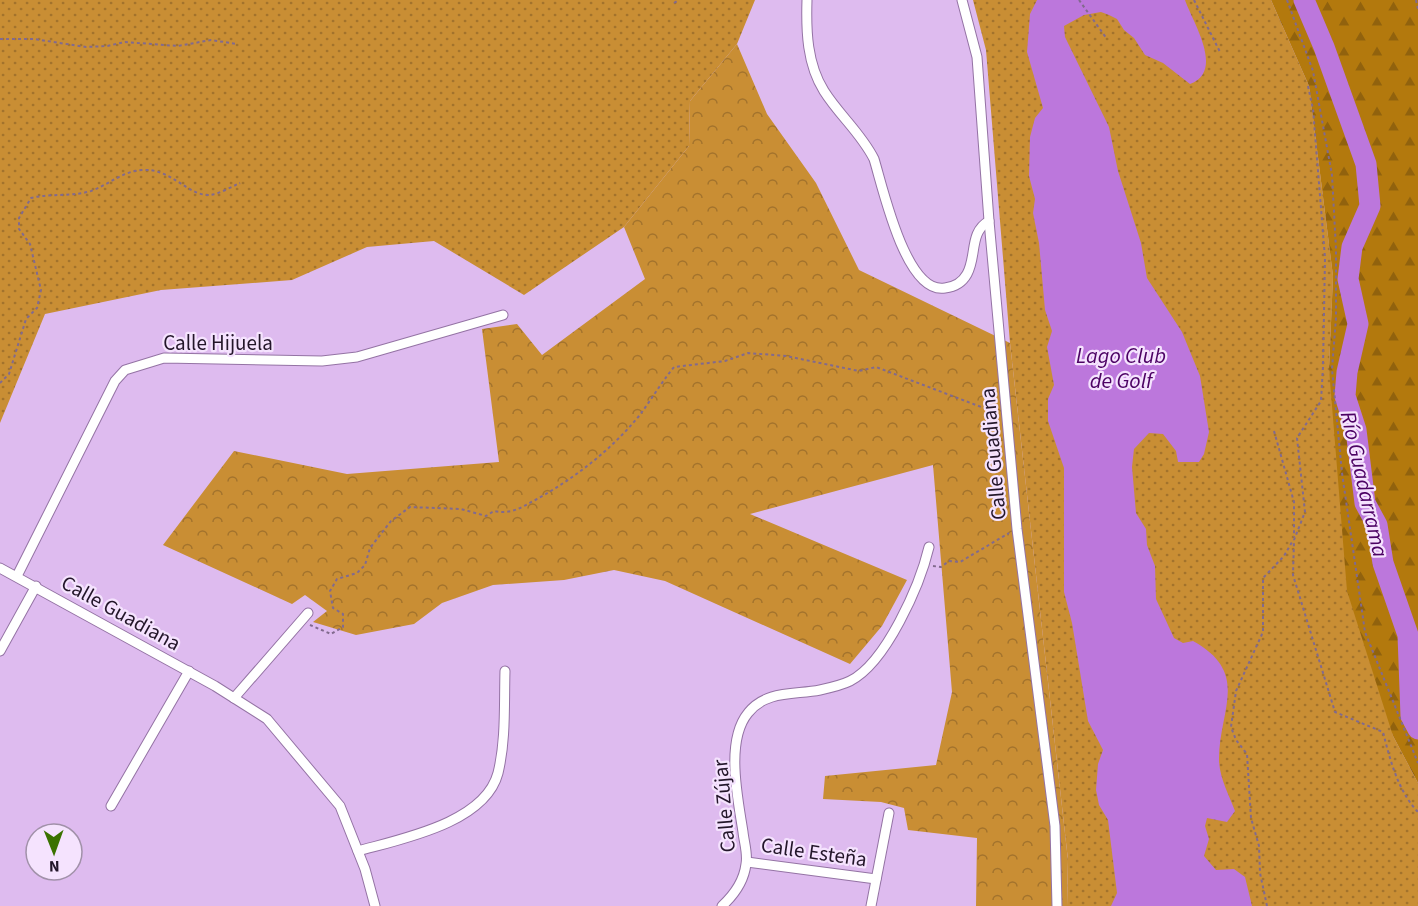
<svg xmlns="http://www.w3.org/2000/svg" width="1418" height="906" viewBox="0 0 1418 906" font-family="'Source Sans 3',sans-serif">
	<defs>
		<pattern id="grass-dots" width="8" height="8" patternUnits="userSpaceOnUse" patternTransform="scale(1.5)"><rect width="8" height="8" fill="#c98e34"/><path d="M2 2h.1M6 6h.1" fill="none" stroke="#a3732c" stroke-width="1.8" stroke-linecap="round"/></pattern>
		<pattern id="forest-firs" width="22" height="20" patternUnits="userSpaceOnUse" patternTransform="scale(1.5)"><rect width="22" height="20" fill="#b3790d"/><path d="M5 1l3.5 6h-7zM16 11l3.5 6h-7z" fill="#91620d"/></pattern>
		<pattern id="park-crowns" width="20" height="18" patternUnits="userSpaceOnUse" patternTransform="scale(1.5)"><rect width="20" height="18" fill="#c98e34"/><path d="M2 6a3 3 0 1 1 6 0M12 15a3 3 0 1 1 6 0" fill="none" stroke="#a3732c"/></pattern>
	</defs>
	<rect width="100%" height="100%" fill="#debbef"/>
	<g fill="url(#grass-dots)">
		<polygon points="0,0 755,0 737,44 690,101 689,146 624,227 524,295 434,241 367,247 292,280 161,290 45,314 0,423"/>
		<polygon points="973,0 1271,0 1309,86 1333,276 1329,369 1393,736 1418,783 1418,906 1067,906 1068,860 1010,343 986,50"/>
	</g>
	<polygon fill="url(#forest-firs)" points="1271,0 1418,0 1418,783 1393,736 1347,591 1329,369 1333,276 1309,86"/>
	<polygon fill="url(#park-crowns)" points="737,44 767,114 816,183 859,270 1010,343 1068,860 1067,906 976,906 977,838 908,830 904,808 881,802 823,799 825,776 936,765 952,692 933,465 750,514 907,580 882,626 850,664 665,581 614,570 564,580 493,585 442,603 414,624 356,635 313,622 327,611 305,595 292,604 163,545 234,451 347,474 499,462 482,329 517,324 542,355 645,279 624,227 689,146 690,101"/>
	<path fill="#bc77dc" d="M 1037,0 L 1185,0 C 1193,23 1225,71 1190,84 L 1163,63 L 1145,55 L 1134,38 L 1124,30 L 1117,19 L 1109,15 L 1101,12 L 1084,15 L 1064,26 L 1065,37 L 1109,127 L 1118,171 L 1141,243 L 1147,278 L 1182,332 L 1200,376 L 1209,432 L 1204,454 L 1199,462 L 1178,462 L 1176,451 L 1163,434 L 1149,433 L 1134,449 L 1132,467 L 1136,513 L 1146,529 L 1147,545 L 1155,566 L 1156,599 L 1174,638 L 1183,643 L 1193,641 C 1251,673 1219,710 1219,759 C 1219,777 1229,795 1235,811 L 1227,822 L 1207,818 L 1205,826 L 1209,839 L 1204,856 L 1216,870 L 1234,869 L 1245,877 L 1252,906 L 1111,906 L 1117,893 L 1108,820 L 1099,805 L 1096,790 L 1098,764 L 1103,750 L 1088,721 L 1072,623 L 1064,592 L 1064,468 L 1048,421 L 1048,399 L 1054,385 L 1047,347 L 1052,331 L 1045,310 L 1039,243 L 1033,213 L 1035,199 L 1029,176 L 1030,137 L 1035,118 L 1043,108 L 1027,52 L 1030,14 Z"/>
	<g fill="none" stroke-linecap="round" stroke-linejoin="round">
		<polyline stroke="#bc77dc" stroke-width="21" points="1304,0 1324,47 1366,164 1370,206 1352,247 1348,279 1358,324 1347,372 1345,396 1356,430 1365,503 1377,525 1383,563 1408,635 1411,716 1418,729"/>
		<g stroke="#9473a4" stroke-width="11">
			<g id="street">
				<path d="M 807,0 C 806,31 807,64 824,91 C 839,115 861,133 874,159 C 883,188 906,295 945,288 C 954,287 962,283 967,274 C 977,256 969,232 989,221"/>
				<polyline points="962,0 977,57 989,221 1017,529 1055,826 1057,906"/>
				<polyline points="0,568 215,686 267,719 340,806 365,869 375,906"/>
				<polyline points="17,576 115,381 125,370 164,358 322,361 357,357 503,315"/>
				<polyline points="0,651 36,586"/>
				<polyline points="234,698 308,613"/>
				<polyline points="111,806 189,671"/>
				<path d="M 358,851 C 401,839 485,823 498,773 C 506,740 504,705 505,671"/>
				<polyline points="747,862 876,879"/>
				<path d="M 722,906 C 735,894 744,881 746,864 C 748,854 744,842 743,832 C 738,799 725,741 748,713 C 766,690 795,695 820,690 C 829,688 842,685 850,681 C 886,663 920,585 929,547"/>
				<polyline points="871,906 889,813"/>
			</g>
		</g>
		<g stroke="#826a8e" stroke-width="2" stroke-dasharray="3 3" stroke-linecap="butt">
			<polyline points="1079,0 1107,39"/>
			<polyline points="1194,0 1220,52"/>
			<polyline points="1287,0 1313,71 1332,175 1336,249 1336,318 1332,369 1342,473 1365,632 1418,763"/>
			<polyline points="1416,0 1418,9"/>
			<polyline points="674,3 679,0"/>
			<polyline points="0,39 34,39 86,47 107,46 125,42 178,46 211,40 237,44"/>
			<path d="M 1308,86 L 1313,109 L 1325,258 L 1323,367 L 1321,401 L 1297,438 L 1305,512 L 1294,540 L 1293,575 L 1335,712 L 1383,732 C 1390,760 1398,791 1418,812"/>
			<path d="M 0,383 L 9,374 L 26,319 L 37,308 L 41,290 L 30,244 L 19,229 L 19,218 L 31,198 C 51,193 72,197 91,191 C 108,185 123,171 142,170 C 172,168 187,196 210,195 C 219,194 231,187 240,183"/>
			<polyline points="1274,431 1294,502 1294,537"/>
			<polyline points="933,566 941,567 949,561 960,562 1009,533"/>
			<path d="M 310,625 L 331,634 L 343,627 L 343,614 L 333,608 L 330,591 L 337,579 L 357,573 L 365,565 L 370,548 L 391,521 L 410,507 L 461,509 L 486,516 L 494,511 C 511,515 522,507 537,499 C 575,478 611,450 639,416 C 651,400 661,383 674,367 L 725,361 L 748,353 L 786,356 L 859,371 L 876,367 L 997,413"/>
			<polyline points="1267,906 1260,873 1259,846 1251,818 1247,754 1236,740 1231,727 1236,691 1263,632 1263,578 1284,556 1292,542"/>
		</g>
		<use href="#street" stroke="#fff" stroke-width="9"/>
	</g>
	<g text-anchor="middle" stroke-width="4.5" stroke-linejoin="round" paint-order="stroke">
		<g font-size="21" fill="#23162a" stroke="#f5e3fe">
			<text x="218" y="350">Calle Hijuela</text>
			<text transform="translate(993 454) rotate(-95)" y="7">Calle Guadiana</text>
			<text transform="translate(121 613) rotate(29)" y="7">Calle Guadiana</text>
			<text transform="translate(724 806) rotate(-95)" y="7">Calle Zújar</text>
			<text transform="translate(814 852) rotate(8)" y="7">Calle Esteña</text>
		</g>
		<g font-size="22" font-style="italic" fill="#4c0264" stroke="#f5e3fe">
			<text x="1121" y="363">Lago Club<tspan x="1121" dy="25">de Golf</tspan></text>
			<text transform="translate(1365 484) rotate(77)" y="8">Río Guadarrama</text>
		</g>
	</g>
	<g transform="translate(54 852) rotate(179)"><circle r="28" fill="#f5e3fe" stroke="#a191a9" stroke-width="1.5"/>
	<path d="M0-4.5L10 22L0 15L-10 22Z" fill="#3b7200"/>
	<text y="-9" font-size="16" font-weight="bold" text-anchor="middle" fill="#23162a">N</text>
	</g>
</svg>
